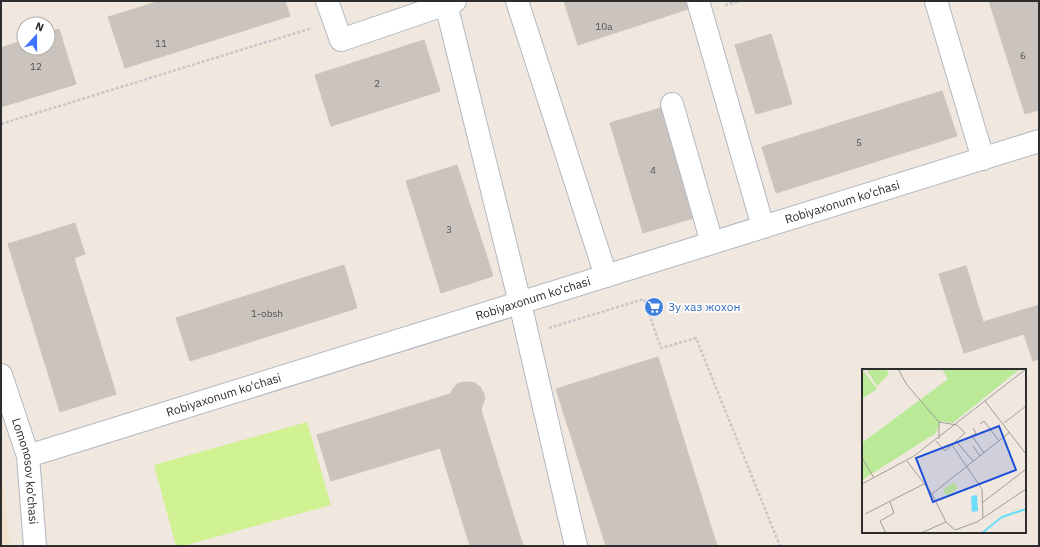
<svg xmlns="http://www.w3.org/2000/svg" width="1040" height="547" viewBox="0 0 1040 547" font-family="'IBM Plex Sans',sans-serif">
	<rect width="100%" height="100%" fill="#f0e7df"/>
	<polygon fill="#f2e3ce" points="1,463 10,546 1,546"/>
	<polygon fill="#d1f293" points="307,422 331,505 183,546 176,546 154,465"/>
	<g fill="#cbc4be" stroke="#ccc3b8">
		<polygon points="160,1 285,1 290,16 125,68 108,17"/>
		<polygon points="564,1 692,1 694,7 578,45"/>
		<polygon points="989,1 1039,1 1039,110 1025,114"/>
		<polygon points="59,29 76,84 1,107 1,48 24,40 24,48 48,48 48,33"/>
		<polygon points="771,34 792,104 756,114 735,45"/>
		<polygon points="424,40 440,91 331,126 315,75"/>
		<polygon points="942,91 957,136 776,193 762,147"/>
		<polygon points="664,107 697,217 643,233 610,123"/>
		<polygon points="457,165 493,276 441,293 406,181"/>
		<polygon points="75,223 85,254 74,258 116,394 60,412 8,244"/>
		<polygon points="344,265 357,308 190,361 176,318"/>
		<polygon points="966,266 983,322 1039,305 1039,359 1033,361 1024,334 964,353 939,274"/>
		<polygon points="658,357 717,546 606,546 556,389"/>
		<polygon points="463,382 469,382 475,383 480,387 483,392 485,398 481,410 523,546 470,546 440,448 331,481 317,435 450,394 453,389 457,384"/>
	</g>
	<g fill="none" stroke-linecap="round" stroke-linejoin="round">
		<g stroke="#b3b7c2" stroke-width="24">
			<g id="minor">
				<polyline points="327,1 341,40 455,1"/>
				<polyline points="517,1 606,276"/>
				<polyline points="698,1 763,227"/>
				<polyline points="936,1 983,159"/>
				<polyline points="446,4 520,303 576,546"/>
				<polyline points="672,104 712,243"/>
				<path id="s1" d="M 1,375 L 28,456 L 35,546"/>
				<path id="s2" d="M 28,456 L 1039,141"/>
			</g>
		</g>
		<g stroke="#c8c8c8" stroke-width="2.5" stroke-dasharray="3 2" stroke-linecap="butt">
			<polyline points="725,5 740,1"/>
			<polyline points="1,124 312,28"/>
			<polyline points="549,328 644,299 661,348 696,338 780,546"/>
		</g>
		<use href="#minor" stroke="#fff" stroke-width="22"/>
	</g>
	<defs>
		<g id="supermarket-disc" transform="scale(1)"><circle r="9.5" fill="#3f7fe0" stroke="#fff"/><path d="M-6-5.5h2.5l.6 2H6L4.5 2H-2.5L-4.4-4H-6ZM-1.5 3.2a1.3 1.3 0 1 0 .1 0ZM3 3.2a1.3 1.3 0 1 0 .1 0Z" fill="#fff"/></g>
	</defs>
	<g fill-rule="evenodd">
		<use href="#supermarket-disc" x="654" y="307"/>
	</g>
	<g text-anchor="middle" stroke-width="3.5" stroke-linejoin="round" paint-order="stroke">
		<g font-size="10" fill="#545351">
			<text x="604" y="30">10а</text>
			<text x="161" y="47">11</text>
			<text x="1023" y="59">6</text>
			<text x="36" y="70">12</text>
			<text x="377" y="87">2</text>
			<text x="859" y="146">5</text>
			<text x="653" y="174">4</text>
			<text x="449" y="233">3</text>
			<text x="267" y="317">1-obsh</text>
		</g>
		<g font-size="12" fill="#2d2d2d" stroke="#fff">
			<text dy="4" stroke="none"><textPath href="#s2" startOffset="853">Robiyaxonum ko'chasi</textPath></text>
			<text dy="4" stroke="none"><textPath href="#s2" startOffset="529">Robiyaxonum ko'chasi</textPath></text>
			<text dy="4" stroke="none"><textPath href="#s2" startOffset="205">Robiyaxonum ko'chasi</textPath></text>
			<text dy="4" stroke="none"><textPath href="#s1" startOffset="100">Lomonosov ko'chasi</textPath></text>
		</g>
		<g font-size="12" fill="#366cbe" stroke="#fff" text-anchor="start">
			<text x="668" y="311">Зу хаз жохон</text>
		</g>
	</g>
	<g transform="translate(862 369)">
		<rect width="164" height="164" fill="#f0e7df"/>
		<path d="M 0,0 L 15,20 L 0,30 ZM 4,0 L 24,0 L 27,5 L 15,17 ZM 80,0 L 158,0 L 91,54 L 79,52 L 74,64 L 0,111 L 0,74 L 86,10 Z" fill="#baea98"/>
		<path d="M 92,113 L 96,119 L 85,127 L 81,121 Z" fill="#d1f293"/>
		<path d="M 115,126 L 116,142 L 110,143 L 109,127 Z" fill="#6bdef9"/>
		<path fill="none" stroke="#6bdef9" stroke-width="2" d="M 120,164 L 140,148 L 164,140"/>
		<path fill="none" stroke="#a29d98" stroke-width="1" d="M 36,0 L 45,16 L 77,53M 123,32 L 164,85M 142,54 L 164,37M 118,55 L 122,52 L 137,72M 111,59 L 114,64 L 110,67 L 122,84M 74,72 L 83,82 L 103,64 L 95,56 L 77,53 L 77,70M 94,72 L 111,92M 90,76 L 120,120 L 121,149M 111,77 L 118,87M 0,89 L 12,109M 45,92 L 70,125 L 84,153 L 93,161M 0,115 L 52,87 L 164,0M 70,125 L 148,63M 120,134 L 164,100M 3,145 L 62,115M 93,161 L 115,153 L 164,120M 24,164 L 18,152 L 32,144 L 28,133M 59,164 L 84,153"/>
		<path fill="#1d4ed8" fill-opacity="0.15" stroke="#1d4ed8" stroke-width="2" d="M 137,57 L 154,101 L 71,133 L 54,89 Z"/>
		<rect width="164" height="164" fill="none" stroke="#2d2d2d" stroke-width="2"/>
	</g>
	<rect width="1040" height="547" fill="none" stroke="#2d2d2d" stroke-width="4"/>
	<g transform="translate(36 36) rotate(21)"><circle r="19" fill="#ffffff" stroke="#ababab"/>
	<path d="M0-3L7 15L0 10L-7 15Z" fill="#3d71ff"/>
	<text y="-6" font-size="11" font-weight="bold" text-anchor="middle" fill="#2d2d2d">N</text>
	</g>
</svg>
